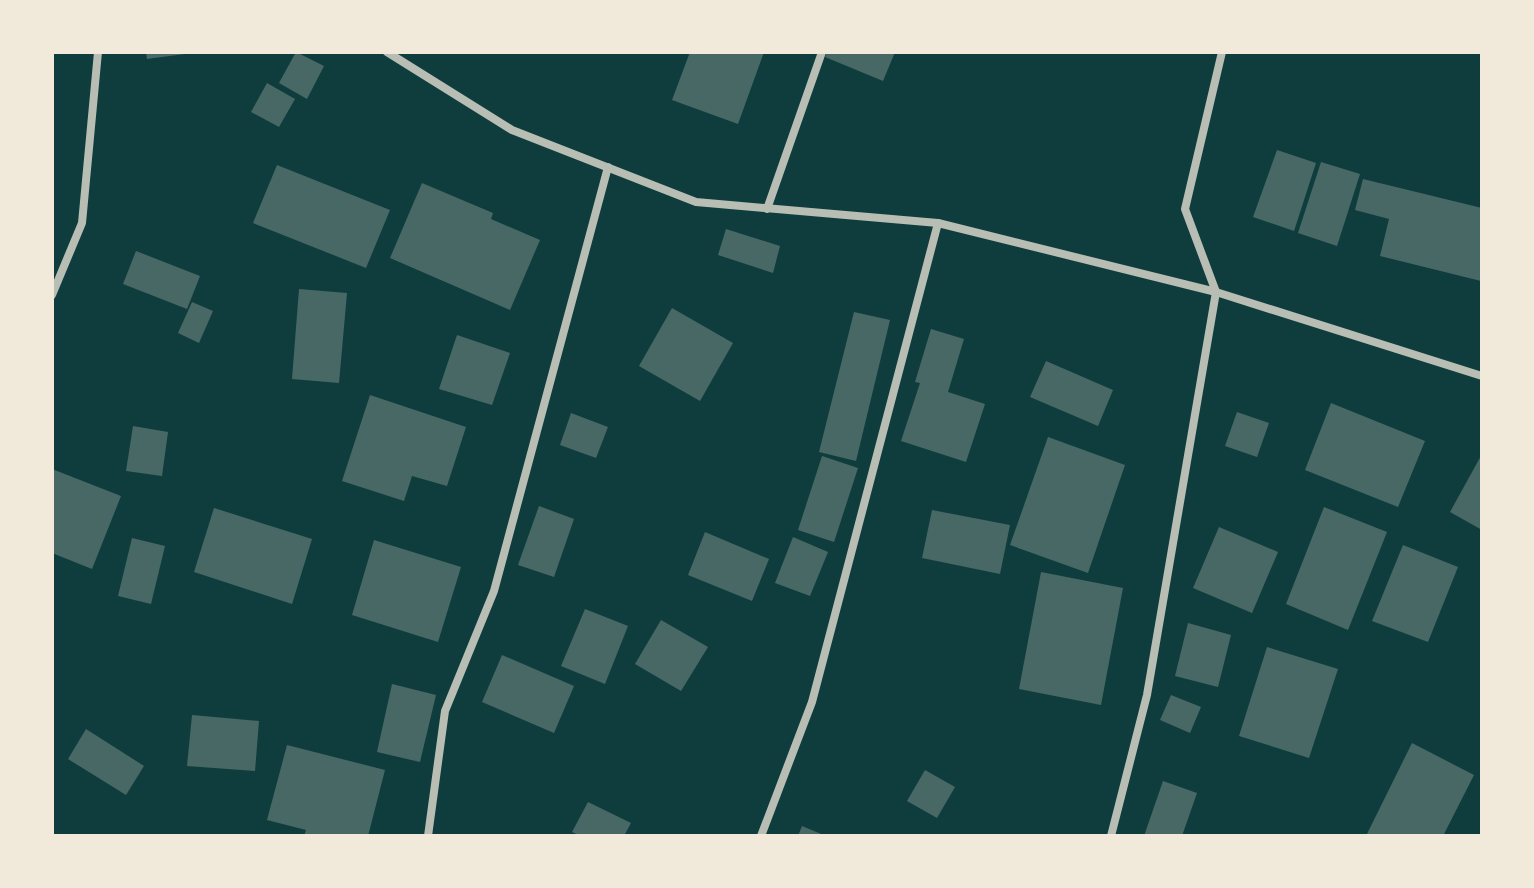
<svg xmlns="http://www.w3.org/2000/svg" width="1534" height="888" viewBox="0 0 1534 888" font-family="Manrope,sans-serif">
	<rect width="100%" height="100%" fill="#0f3d3e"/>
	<g fill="#486865">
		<polygon points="146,52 184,52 185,54 147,59"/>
		<polygon points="296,52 324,66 307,99 279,83"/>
		<polygon points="690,52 764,52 738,124 672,100"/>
		<polygon points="827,52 895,52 883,81 825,57"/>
		<polygon points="267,83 295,99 279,127 251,112"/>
		<polygon points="1277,150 1316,163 1294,231 1253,217"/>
		<polygon points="1321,162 1360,174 1337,246 1298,233"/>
		<polygon points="277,165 390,210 366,268 253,223"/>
		<polygon points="1363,179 1482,208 1481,281 1380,256 1389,219 1355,210"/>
		<polygon points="422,183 493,213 491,219 540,240 510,310 390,258"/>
		<polygon points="726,229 780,246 773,273 718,255"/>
		<polygon points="136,251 200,276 187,309 123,284"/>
		<polygon points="299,289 347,293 339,383 292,379"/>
		<polygon points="192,302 213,311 199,343 178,333"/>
		<polygon points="672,308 733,343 700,401 639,366"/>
		<polygon points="854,312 890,320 856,461 819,452"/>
		<polygon points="931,329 964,339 948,392 985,404 966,462 901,441 920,383 915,382"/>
		<polygon points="457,335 510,353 492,405 439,389"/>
		<polygon points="1046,361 1113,390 1098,426 1030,397"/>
		<polygon points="370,395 466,427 447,486 412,476 404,501 342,481"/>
		<polygon points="1331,403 1425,441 1398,507 1305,470"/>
		<polygon points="1237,412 1269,423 1257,457 1225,446"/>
		<polygon points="571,413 608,427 596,458 560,445"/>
		<polygon points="133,426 168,432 162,476 126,471"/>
		<polygon points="1048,437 1125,465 1088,573 1010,545"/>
		<polygon points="1482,454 1482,530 1450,512"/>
		<polygon points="822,456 858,468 834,542 798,530"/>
		<polygon points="52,469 121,496 92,569 52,553"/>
		<polygon points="539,506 574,519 554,577 518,565"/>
		<polygon points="1324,507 1387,532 1348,630 1286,604"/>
		<polygon points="214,508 312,539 292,604 194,572"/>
		<polygon points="932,510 1010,525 1000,574 922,558"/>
		<polygon points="1219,527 1278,552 1252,613 1193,588"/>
		<polygon points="705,532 769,559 752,601 688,575"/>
		<polygon points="793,537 828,552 810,596 775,583"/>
		<polygon points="132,538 165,546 151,604 118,596"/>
		<polygon points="374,540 461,567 438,642 352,615"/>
		<polygon points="1403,545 1458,567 1428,642 1372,621"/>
		<polygon points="1041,572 1123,588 1101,705 1019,689"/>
		<polygon points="585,609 628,626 605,684 561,666"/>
		<polygon points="661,620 708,647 681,691 635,664"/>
		<polygon points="1188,623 1231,635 1218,687 1175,676"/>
		<polygon points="1267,647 1338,669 1309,758 1239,736"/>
		<polygon points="502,655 574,686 554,733 482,702"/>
		<polygon points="392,684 436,695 420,762 377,752"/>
		<polygon points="1171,695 1201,707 1190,733 1160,720"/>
		<polygon points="192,715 259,721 255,771 187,766"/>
		<polygon points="86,729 144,766 126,795 68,759"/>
		<polygon points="1412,743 1474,775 1443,836 1366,836"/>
		<polygon points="287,745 385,770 368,836 304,836 306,830 267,820"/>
		<polygon points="925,770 955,787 937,818 907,801"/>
		<polygon points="1163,781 1197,793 1182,836 1144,836"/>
		<polygon points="588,802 631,823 624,836 581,836 572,832"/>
		<polygon points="802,826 826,836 798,836"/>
	</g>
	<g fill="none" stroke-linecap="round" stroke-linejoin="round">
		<g stroke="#b8beb3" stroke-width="8">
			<polyline points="387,52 512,130 696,202 938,223 1216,292 1482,376"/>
			<polyline points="767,209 822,52"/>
			<polyline points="52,295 82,223 98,52"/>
			<polyline points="428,836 445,711 494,591 608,167"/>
			<polyline points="761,836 812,702 938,223"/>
			<polyline points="1111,836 1147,695 1216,292 1185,209 1222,52"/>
		</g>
	</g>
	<rect width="1534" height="888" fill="none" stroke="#f1e9da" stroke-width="108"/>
</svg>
